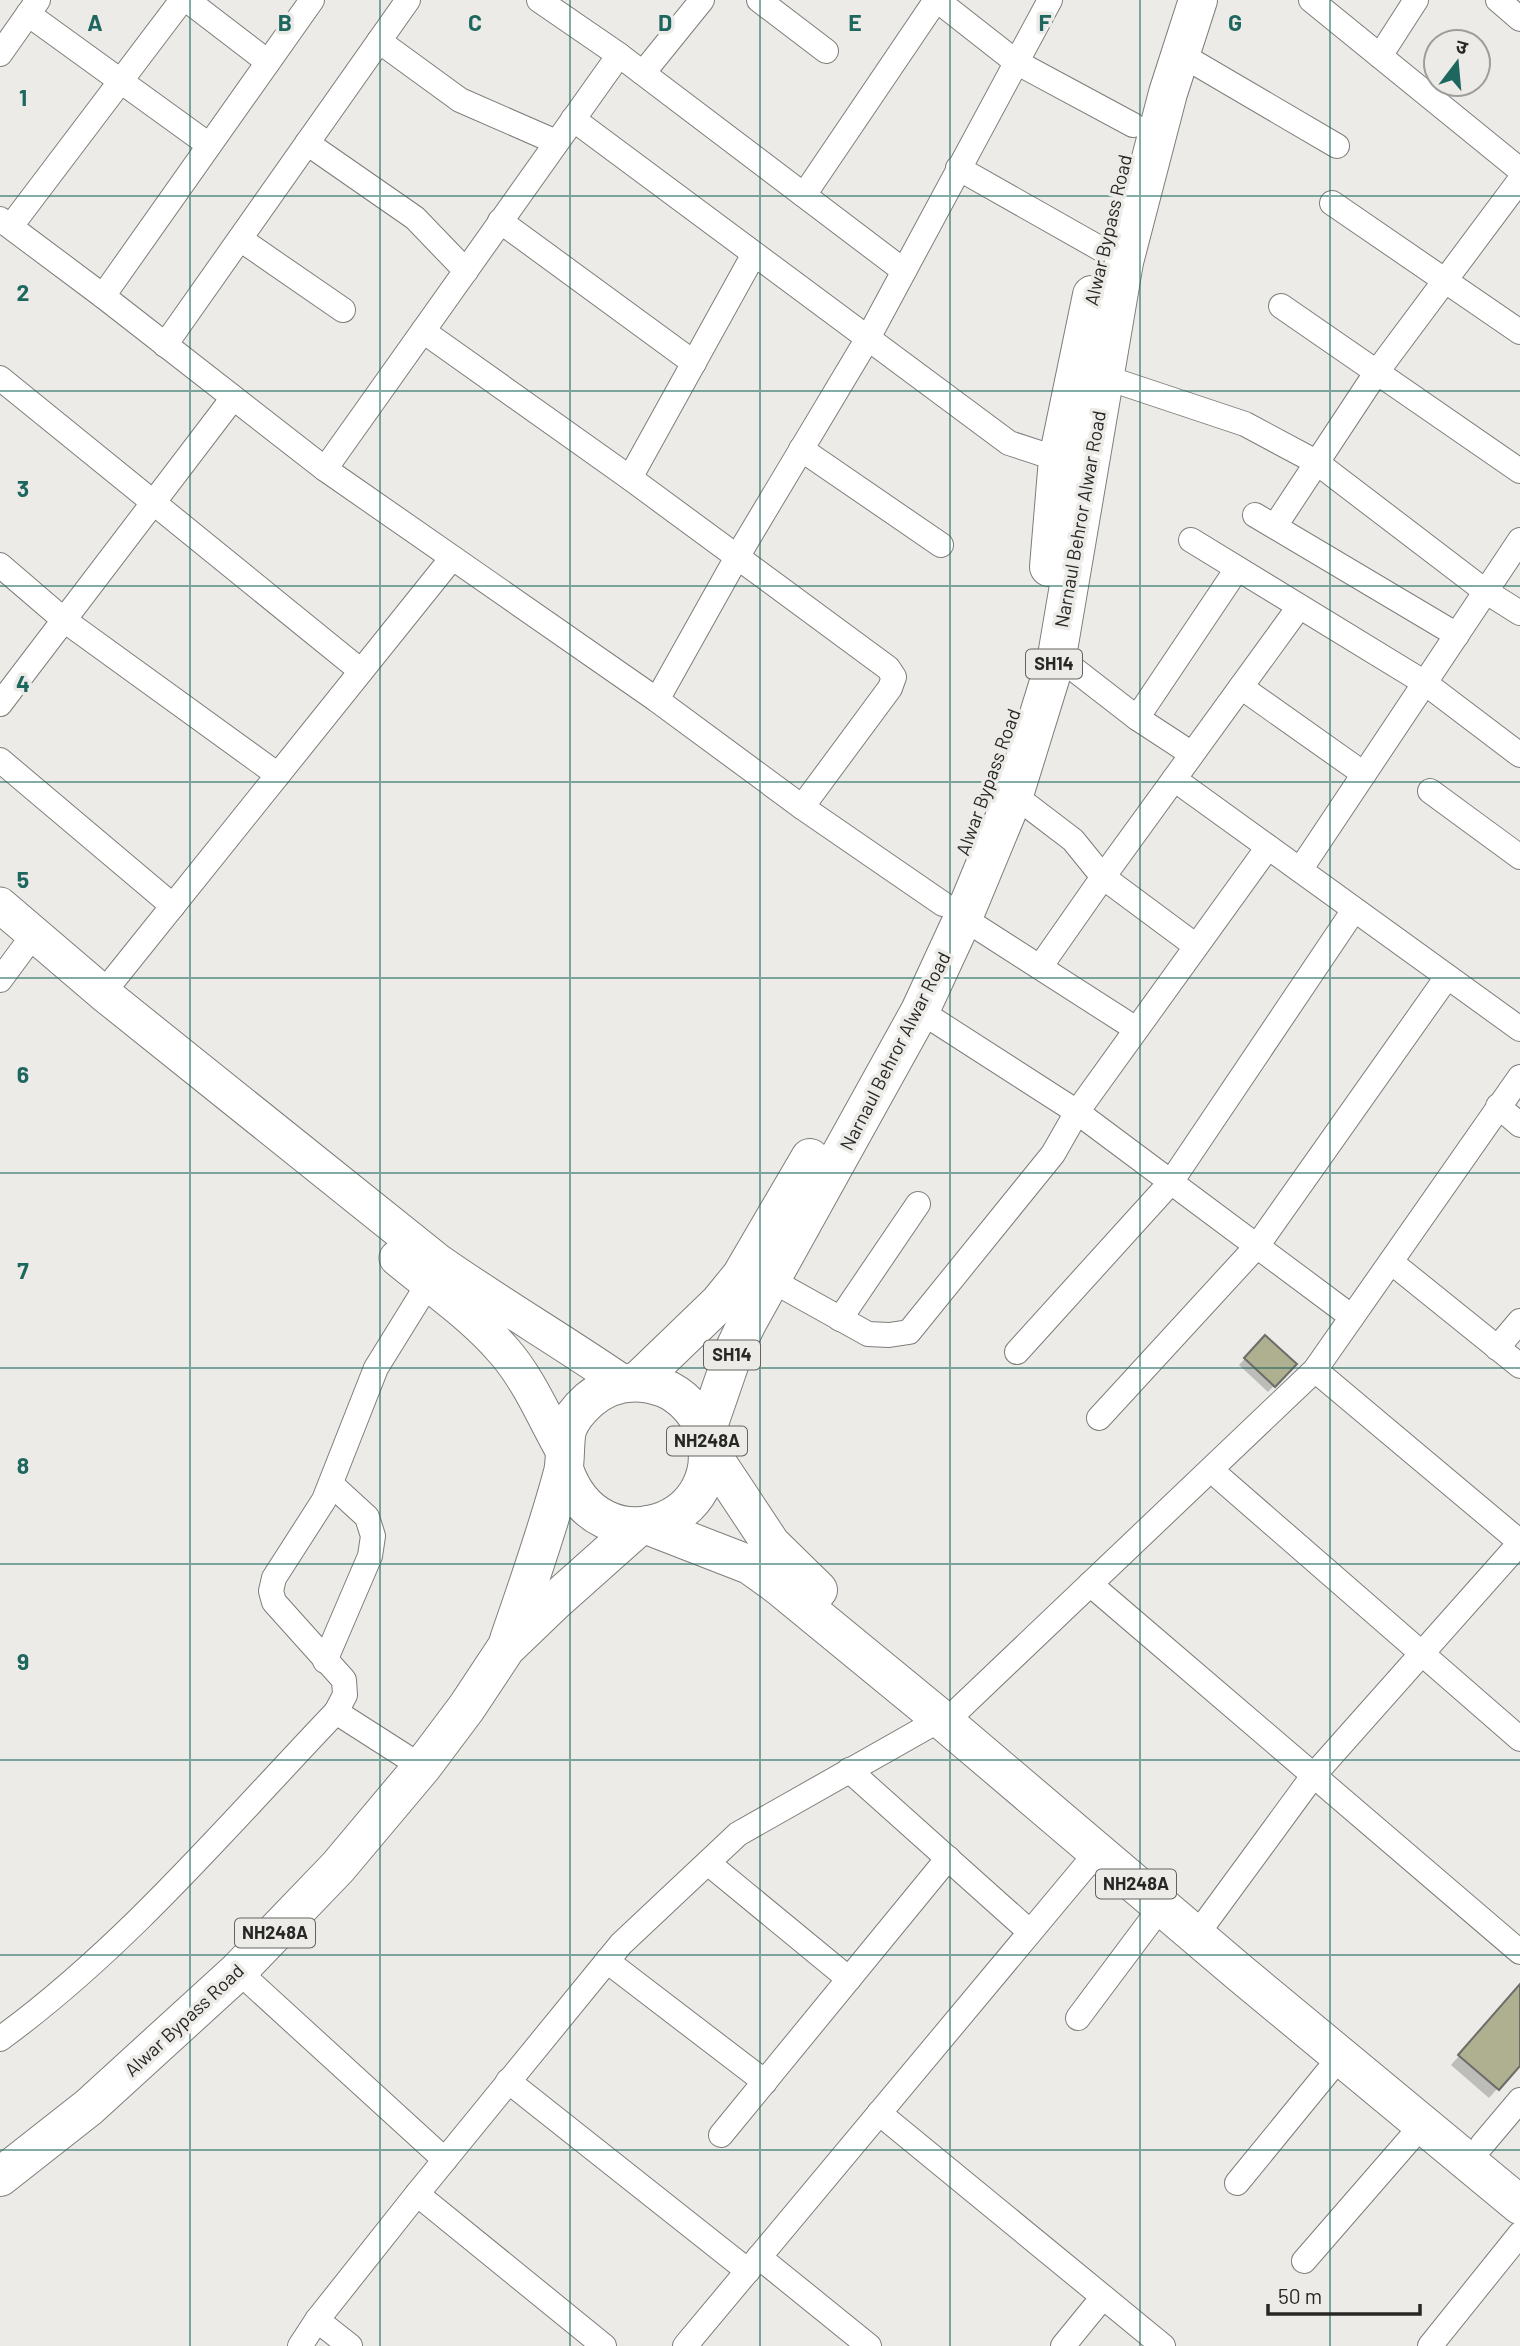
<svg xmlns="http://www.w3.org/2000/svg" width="1520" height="2346" viewBox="0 0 1520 2346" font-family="Barlow,'Noto Sans Devanagari',sans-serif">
	<rect width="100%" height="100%" fill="#ecebe7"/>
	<g fill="#0003">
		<polygon points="1265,1337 1294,1365 1268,1392 1239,1365"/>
		<polygon points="1520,1987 1520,2063 1489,2098 1451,2065"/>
	</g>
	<g fill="#afb08f" stroke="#6c6c69" stroke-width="2">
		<polygon points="1265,1335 1297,1364 1275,1387 1244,1358"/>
		<polygon points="1520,1984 1520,2066 1499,2090 1458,2055"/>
	</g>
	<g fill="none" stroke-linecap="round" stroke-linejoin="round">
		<g stroke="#7e7d7a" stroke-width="26">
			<g id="street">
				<polyline points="187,0 268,62"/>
				<polyline points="539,0 619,55 904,271"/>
				<polyline points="759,0 826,51"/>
				<polyline points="937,0 1016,62 1133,125"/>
				<polyline points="1311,0 1520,170"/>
				<polyline points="1498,0 1520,19"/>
				<polyline points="28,14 209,145"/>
				<polyline points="379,41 460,100 556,142"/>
				<polyline points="0,54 38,0"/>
				<polyline points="1180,54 1337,146"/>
				<polyline points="1380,56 1416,0"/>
				<polyline points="643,73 702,0"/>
				<polyline points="573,119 1009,443 1058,459"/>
				<polyline points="307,143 415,218 466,271"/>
				<polyline points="958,168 1101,249"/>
				<polyline points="804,195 936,0"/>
				<polyline points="1332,203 1520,332"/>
				<polyline points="0,219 103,296 325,469 657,700 802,807 943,904"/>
				<polyline points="500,221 694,363"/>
				<polyline points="11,226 182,0"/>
				<polyline points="240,239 343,310"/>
				<polyline points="103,296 312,0"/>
				<polyline points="1281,306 1520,471"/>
				<polyline points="423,331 630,478 888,668 894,677 890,688 802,807"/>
				<polyline points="165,345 408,0"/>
				<polyline points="1104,377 1245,424 1316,462 1485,591 1520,613"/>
				<polyline points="0,378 361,671"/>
				<polyline points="801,449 941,545"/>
				<polyline points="325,469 619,55"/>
				<polyline points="630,478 754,254"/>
				<polyline points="1255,515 1457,635"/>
				<polyline points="1275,526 1376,373 1520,180"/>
				<polyline points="1191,540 1425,683 1520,755"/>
				<polyline points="0,565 64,620 278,775"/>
				<polyline points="1057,656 1137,718 1192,754"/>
				<polyline points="1241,687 1364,774"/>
				<polyline points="657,700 737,557 868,338 1050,0"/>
				<polyline points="0,704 233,398"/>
				<polyline points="1137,718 1237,569"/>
				<polyline points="0,760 173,906"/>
				<polyline points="1174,779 1520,1029"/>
				<polyline points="1430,791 1520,857"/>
				<polyline points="1014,795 1073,840 1103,877 1196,946"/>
				<polyline points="1300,870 1520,540"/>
				<polyline points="963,918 1136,1029"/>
				<polyline points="1040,967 1103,877 1299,607"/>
				<polyline points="0,980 34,934"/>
				<polyline points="103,993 452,558"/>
				<polyline points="920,1011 1077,1112 1352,1317"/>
				<polyline points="1498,1106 1520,1125"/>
				<polyline points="1391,1262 1520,1366"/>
				<polyline points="771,1280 868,1334 889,1335 909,1332 1053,1154 1077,1112 1268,847"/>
				<polyline points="840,1319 918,1204"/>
				<polyline points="1497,1348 1520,1321"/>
				<polyline points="1017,1352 1171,1182 1354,910"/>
				<polyline points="1315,1370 1520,1542"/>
				<polyline points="1099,1418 1257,1246 1447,977"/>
				<polyline points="1211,1470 1520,1739"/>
				<polyline points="1090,1584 1520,1952"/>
				<polyline points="325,1661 370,1556 373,1536 367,1517 331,1484"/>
				<polyline points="960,1708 1315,1370 1520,1077"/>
				<polyline points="336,1712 345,1695 344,1680 274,1602 271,1591 274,1578 324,1500 376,1368 428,1284"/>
				<polyline points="849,1770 1030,1932"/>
				<polyline points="708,1863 849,1979"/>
				<polyline points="1206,1922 1313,1776 1520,1543"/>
				<polyline points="607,1961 765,2082"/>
				<polyline points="238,1971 445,2160"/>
				<polyline points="1078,2018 1161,1907"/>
				<path d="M 0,2039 C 125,1948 229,1824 336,1712 L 422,1767"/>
				<polyline points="508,2081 748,2271"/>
				<polyline points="879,2113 1163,2346"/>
				<polyline points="721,2135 948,1858"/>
				<polyline points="1482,2145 1520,2100"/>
				<polyline points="1237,2183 1340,2057"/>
				<polyline points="417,2194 604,2346"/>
				<polyline points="759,2257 869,2346"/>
				<polyline points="1304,2261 1423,2124"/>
				<polyline points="317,2320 350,2346"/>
				<polyline points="300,2346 317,2320 417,2194 621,1944 738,1834 941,1719"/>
				<polyline points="685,2346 1098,1851"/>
				<polyline points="1063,2346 1103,2297"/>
				<polyline points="1430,2346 1520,2234"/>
			</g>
		</g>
		<g stroke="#7e7d7a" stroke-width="37">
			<g id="secondary">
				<path d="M 0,905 L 103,993 L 436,1260 C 497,1303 562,1341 623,1383"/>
				<path d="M 397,1258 C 433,1288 473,1315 503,1350 C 529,1379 545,1419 564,1452"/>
			</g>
		</g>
		<g stroke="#7e7d7a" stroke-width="40">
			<g id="primary">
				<polyline points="1049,567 1058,459 1092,295"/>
				<polyline points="637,1382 719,1303 741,1276 810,1158"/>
				<polyline points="705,1435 735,1348 747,1323 920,1011 963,918 1014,795 1057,656 1124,262 1168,93 1198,0"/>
			</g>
		</g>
		<g stroke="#7e7d7a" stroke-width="40">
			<g id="highway">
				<polyline points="708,1449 771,1544 818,1590"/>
				<polyline points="647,1525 750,1565 779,1586 941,1719 1240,1973 1520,2205"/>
				<path d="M 509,1640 C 528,1585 548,1529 563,1472 C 566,1459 564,1444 567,1430 C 571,1418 580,1408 589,1400 C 610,1382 637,1378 664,1388 C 681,1395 697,1411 703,1429 C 735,1522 599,1572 564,1469"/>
				<polyline points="0,2177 89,2107 238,1971 338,1867 422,1767 467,1707 506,1648 555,1601 638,1527"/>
			</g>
		</g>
		<use href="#street" stroke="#fff" stroke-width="24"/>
		<use href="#secondary" stroke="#fff" stroke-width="35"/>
		<use href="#primary" stroke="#fff" stroke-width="38"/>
		<use href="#highway" stroke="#fff" stroke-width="38"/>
	</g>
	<path fill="none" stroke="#1d675f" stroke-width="2" stroke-opacity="0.55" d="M 190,0 L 190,2346M 380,0 L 380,2346M 570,0 L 570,2346M 760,0 L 760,2346M 950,0 L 950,2346M 1140,0 L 1140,2346M 1330,0 L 1330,2346M 0,196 L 1520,196M 0,391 L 1520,391M 0,586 L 1520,586M 0,782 L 1520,782M 0,978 L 1520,978M 0,1173 L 1520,1173M 0,1368 L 1520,1368M 0,1564 L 1520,1564M 0,1760 L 1520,1760M 0,1955 L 1520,1955M 0,2150 L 1520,2150"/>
	<g text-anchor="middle" stroke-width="7" stroke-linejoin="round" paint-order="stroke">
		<g fill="#ecebe7" stroke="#626260" stroke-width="2">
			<rect x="1026" y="649.5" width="56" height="29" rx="5"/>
			<rect x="704" y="1340.5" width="56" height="29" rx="5"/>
			<rect x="667" y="1426.5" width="80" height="29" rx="5"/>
			<rect x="1096" y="1869.5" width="80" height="29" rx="5"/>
			<rect x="235" y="1918.5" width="80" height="29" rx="5"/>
		</g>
		<g font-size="18" font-weight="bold" fill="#272726">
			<text x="1054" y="670">SH14</text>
			<text x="732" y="1361">SH14</text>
			<text x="707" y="1447">NH248A</text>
			<text x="1136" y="1890">NH248A</text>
			<text x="275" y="1939">NH248A</text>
		</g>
		<g font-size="19" fill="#272726" stroke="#ecebe7">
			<text transform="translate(1108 230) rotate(-77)" y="7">Alwar Bypass Road</text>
			<text transform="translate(1080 519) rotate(-80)" y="7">Narnaul Behror Alwar Road</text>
			<text transform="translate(988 782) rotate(-70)" y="7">Alwar Bypass Road</text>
			<text transform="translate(895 1051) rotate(-63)" y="7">Narnaul Behror Alwar Road</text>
			<text transform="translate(184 2020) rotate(-43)" y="7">Alwar Bypass Road</text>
		</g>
	</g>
	<g font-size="23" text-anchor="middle" font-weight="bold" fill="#1d675f" stroke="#ecebe7" stroke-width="7" stroke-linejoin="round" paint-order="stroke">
		<text x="95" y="31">A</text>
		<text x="285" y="31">B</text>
		<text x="475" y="31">C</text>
		<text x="665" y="31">D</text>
		<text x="855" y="31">E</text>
		<text x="1045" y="31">F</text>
		<text x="1235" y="31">G</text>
		<text x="23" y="106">1</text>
		<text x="23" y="301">2</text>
		<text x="23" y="497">3</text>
		<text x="23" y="692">4</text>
		<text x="23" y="888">5</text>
		<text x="23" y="1083">6</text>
		<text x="23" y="1279">7</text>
		<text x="23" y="1474">8</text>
		<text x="23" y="1670">9</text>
	</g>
	<g transform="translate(1457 63) rotate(16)"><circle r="33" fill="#ecebe7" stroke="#9d9d9a" stroke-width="2"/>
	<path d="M0-5L12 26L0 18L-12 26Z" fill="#1d675f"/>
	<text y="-10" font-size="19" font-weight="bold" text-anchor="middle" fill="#272726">उ</text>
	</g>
	<path d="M1268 2304v10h152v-10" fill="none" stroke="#272726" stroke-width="3.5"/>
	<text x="1278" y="2304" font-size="21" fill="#272726" stroke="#ecebe7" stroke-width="5" paint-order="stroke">50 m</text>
</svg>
